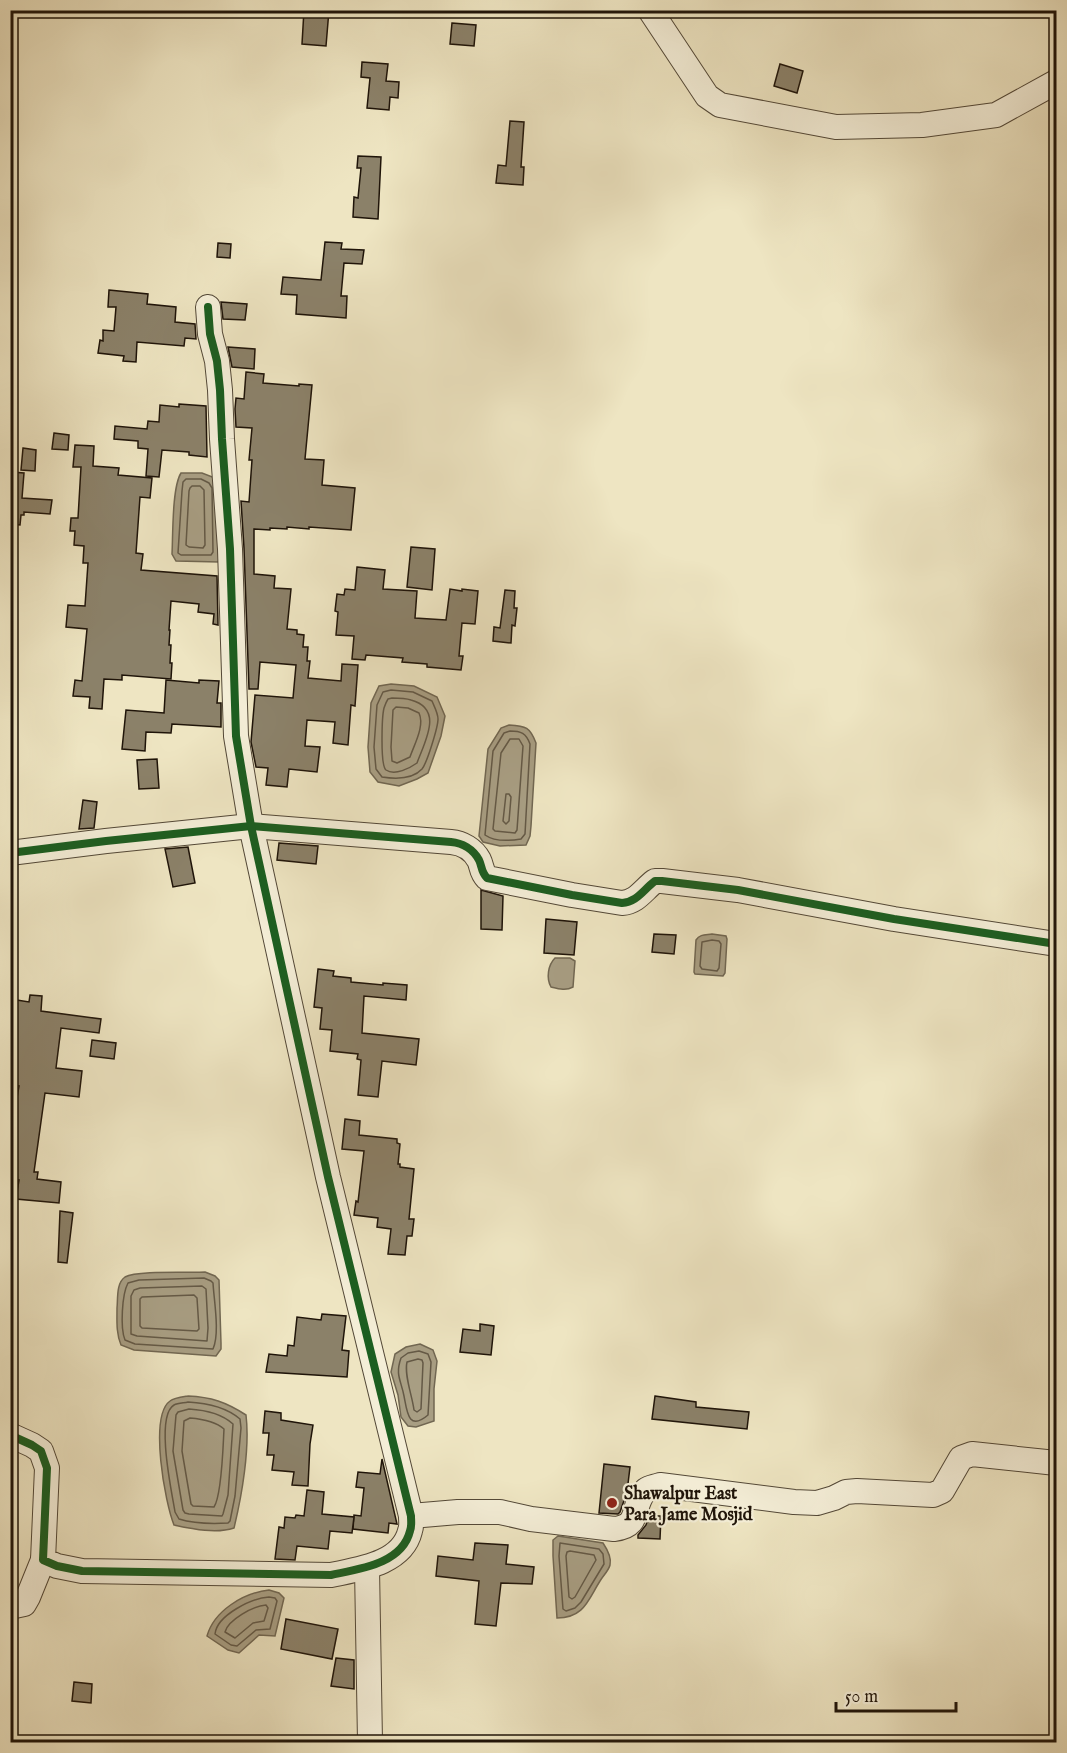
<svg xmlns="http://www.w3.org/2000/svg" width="1067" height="1753" viewBox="0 0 1067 1753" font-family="'IM FELL English',serif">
	<rect width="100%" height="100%" fill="#eee5c2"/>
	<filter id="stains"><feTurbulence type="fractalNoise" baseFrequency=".00333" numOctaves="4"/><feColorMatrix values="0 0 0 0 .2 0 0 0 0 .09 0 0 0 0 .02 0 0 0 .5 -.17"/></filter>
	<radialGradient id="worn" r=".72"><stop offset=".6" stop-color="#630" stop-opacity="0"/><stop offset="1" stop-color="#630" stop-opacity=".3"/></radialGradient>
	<g fill="#a89e83" stroke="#716752" stroke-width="1.5">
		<path d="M 181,473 L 202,473 L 215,478 L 219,562 L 176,561 L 172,554 C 173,535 172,487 181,473 Z"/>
		<polygon points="391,684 414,686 437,697 445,716 441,736 428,773 417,779 399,786 378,782 370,772 368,747 371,703 379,686"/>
		<path d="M 509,725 C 526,726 530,727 536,743 L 531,826 L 530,836 L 526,845 L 500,846 L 483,842 L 479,836 L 488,749 L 501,728 Z"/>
		<path d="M 712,934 L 726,936 L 727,939 L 725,973 L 723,976 L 695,974 L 694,972 L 696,940 C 700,934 705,935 712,934 Z"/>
		<path d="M 555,958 L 570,958 L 575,961 L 573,987 C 566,991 559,989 551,987 C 546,978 548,965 555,958 Z"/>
		<path d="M 205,1272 L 215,1276 L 219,1280 L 221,1343 L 221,1349 L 216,1356 L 134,1350 L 121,1345 C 116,1333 117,1321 117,1308 C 118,1299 116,1283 125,1277 C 137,1270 189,1273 205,1272 Z"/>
		<polygon points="420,1344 433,1350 437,1361 434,1389 434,1421 416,1427 408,1426 401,1417 398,1395 391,1372 395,1354 406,1347"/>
		<path d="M 188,1396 C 211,1397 226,1402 246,1415 C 250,1448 242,1495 234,1528 C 216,1534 193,1529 174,1525 C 165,1503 149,1416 170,1401 C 174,1398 182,1397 188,1396 Z"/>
		<path d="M 558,1536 L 603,1543 C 607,1549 612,1557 610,1565 C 609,1570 603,1576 600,1581 C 588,1600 584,1618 557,1618 L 553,1556 L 553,1540 Z"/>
		<path d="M 269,1590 L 279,1593 L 284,1598 L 275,1636 L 259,1635 L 239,1653 L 228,1650 L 207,1636 C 214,1611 243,1593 269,1590 Z"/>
	</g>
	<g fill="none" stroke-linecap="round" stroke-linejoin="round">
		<g stroke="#645946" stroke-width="1.5">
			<polygon points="186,479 201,479 209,483 212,488 213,552 211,555 181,555 178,553 182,491 183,482"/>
			<polygon points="192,486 200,486 204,490 205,545 203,548 189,547 186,545 189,491 190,488"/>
			<path d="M 391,690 L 413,692 L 432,701 C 434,706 438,713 438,719 C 438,727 427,763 422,769 C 412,780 395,779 382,777 L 376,769 L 374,747 L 377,705 L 383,692 Z"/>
			<path d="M 392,698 C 398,698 405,698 411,700 C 444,709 425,741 417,763 C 410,768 395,776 386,770 C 380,765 382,716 384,708 C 385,705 386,702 388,699 Z"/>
			<path d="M 396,707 L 408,708 L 419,713 C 425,726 414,745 410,757 L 397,763 L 392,761 L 391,747 L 393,710 Z"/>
			<path d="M 510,731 C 521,731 526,733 530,744 L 525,834 L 521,839 C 509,841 495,842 485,835 L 493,751 L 504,733 Z"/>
			<polygon points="510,739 519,739 523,746 517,830 515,833 495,831 493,829 501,753"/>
			<polygon points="506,794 509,794 511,797 509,821 506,824 503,821"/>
			<polygon points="712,940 719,941 721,944 719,968 717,971 702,969 700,966 702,942"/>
			<path d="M 204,1278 L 211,1281 L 213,1283 C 214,1301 220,1333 213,1349 L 135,1344 L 125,1340 C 120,1328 122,1294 128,1283 L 139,1280 Z"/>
			<polygon points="202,1286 206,1289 208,1328 207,1341 137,1336 131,1334 131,1296 134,1290 140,1288"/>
			<polygon points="194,1295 197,1298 199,1329 197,1331 142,1328 140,1326 140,1299 142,1297"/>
			<path d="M 419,1351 L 428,1354 L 431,1362 L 428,1415 C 408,1432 407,1411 404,1396 C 401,1380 395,1375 401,1358 L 408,1353 Z"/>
			<path d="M 418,1359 L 422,1360 L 423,1363 L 421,1409 L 417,1412 L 414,1410 C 412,1395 404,1375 407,1362 Z"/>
			<path d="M 188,1402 C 207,1403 226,1407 240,1419 L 241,1428 L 235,1496 L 230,1521 L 228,1523 C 211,1524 195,1524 179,1519 L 175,1512 C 172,1493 155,1416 174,1405 C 178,1403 184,1403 188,1402 Z"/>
			<path d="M 189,1409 C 205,1410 221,1413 233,1424 L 228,1495 L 223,1514 L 222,1516 L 189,1514 L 185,1513 L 183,1510 L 173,1451 L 176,1415 L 178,1412 Z"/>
			<path d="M 190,1418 C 202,1419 215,1421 224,1429 C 223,1446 222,1495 214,1507 L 193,1506 L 191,1504 L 182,1451 L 184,1421 Z"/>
			<polygon points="560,1543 599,1549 603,1554 604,1564 581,1602 575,1608 566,1611 563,1609 559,1556"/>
			<polygon points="570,1551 594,1555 596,1560 575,1597 572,1599 569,1597 566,1556 567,1552"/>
			<path d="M 269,1597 L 275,1598 L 277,1601 L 270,1629 L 256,1630 L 237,1646 L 231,1645 L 215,1634 C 217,1615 252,1598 269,1597 Z"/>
			<path d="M 266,1605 L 268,1608 L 264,1621 L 253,1623 L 235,1638 L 225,1632 C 228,1620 253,1606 266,1605 Z"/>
		</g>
	</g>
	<g fill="#8b8169" stroke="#1f1409" stroke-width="1.5">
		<polygon points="304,10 329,10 326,46 302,44"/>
		<polygon points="452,23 476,25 474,46 450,44"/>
		<polygon points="362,62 388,64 386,81 399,82 398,98 390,97 389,110 367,108 370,78 361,77"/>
		<polygon points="780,64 803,71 797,93 774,86"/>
		<polygon points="510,121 524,122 521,167 524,167 523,185 496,183 498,165 506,166"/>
		<polygon points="358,156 381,157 378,219 353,217 354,197 358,198 361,168 357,168"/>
		<polygon points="325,242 342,243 341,249 364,250 362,264 344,263 341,296 347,296 346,318 296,314 297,295 281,294 283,277 321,280"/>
		<polygon points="218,243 231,244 230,258 217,257"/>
		<polygon points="109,290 148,294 147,304 176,307 175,322 195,324 196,339 185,338 184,346 137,342 136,362 123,361 124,356 98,353 100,340 103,341 103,330 114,331 116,307 108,307"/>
		<polygon points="221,302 247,304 245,320 223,319"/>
		<polygon points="228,347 255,349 254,369 232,367"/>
		<polygon points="246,372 264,374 263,383 299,386 299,384 312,385 305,459 324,460 322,485 355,488 351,530 309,527 309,529 287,527 287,529 270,528 270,530 254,529 254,574 275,576 274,588 291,589 287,629 297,630 297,634 304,635 303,647 308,647 307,661 310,661 308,678 341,681 342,664 358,665 355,706 351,705 348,745 333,743 335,722 307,720 305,746 320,747 317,772 289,769 287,787 266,785 268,768 256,767 251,742 255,695 293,698 296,665 260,662 258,689 249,689 244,548 241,501 249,502 252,460 249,460 252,428 236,427 235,409 236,398 244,399"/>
		<polygon points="179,404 206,406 207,457 189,455 189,452 162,450 159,477 146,476 148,449 138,448 138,441 114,439 115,426 147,429 148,421 159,422 160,405 179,407"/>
		<polygon points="54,433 69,435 68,450 52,449"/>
		<polygon points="75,445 94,446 93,466 119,468 118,475 152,478 150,498 140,497 136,553 143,554 141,570 217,576 218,625 213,624 214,614 198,612 199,604 171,601 169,630 170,630 169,645 171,645 170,663 172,663 171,679 122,675 122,680 104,679 102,709 89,708 90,697 73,696 75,680 82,681 87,629 66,627 68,605 85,606 88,563 83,563 84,546 74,545 75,531 70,531 71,518 78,518 81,467 73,467"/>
		<polygon points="23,448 36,450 35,471 21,470"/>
		<polygon points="11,472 24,473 22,498 52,500 50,514 24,512 24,515 21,515 20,525 10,524"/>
		<polygon points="411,547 435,549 432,590 407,587"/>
		<polygon points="357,567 385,570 383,589 417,591 415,618 446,620 450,589 462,591 462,589 478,591 475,624 462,623 459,656 463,656 461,670 427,667 427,664 402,662 403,658 366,655 365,660 352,659 354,636 336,635 338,612 335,611 337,594 344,595 345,589 355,590"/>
		<polygon points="505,590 515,591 514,608 517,608 515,626 512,625 511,643 493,641 494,627 500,628"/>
		<polygon points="166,680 199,683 199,680 219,681 217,703 221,703 221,727 172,724 171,733 146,732 145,751 122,749 126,710 164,713"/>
		<polygon points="157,759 159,788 139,789 137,760"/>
		<polygon points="83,800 97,802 94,828 79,829"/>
		<polygon points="279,843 318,846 316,864 277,860"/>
		<polygon points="188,847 195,883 173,887 165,849"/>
		<polygon points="481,890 503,896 502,930 481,929"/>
		<polygon points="546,919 577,922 574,955 544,953"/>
		<polygon points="654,934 676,935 674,954 652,952"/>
		<polygon points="318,969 334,971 333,976 351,978 351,982 383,985 383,983 407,985 406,1000 364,996 362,1033 419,1039 416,1065 382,1061 378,1097 358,1095 361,1060 357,1059 358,1054 330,1051 332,1030 320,1029 322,1008 314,1007"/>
		<polygon points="30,995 42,996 41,1011 101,1019 99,1033 61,1028 56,1068 82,1071 79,1097 45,1093 34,1172 38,1172 37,1179 61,1182 59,1203 16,1199 19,1180 11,1179 15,1149 10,1148 10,1140 19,1086 11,1085 15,1053 10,1053 10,999 29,1002"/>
		<polygon points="92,1040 116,1043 114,1059 90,1056"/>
		<polygon points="345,1119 360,1121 359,1135 397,1139 397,1143 400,1144 398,1164 400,1164 400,1167 414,1169 409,1219 414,1219 412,1236 407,1236 405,1255 388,1254 391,1229 377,1227 378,1218 354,1215 356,1201 358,1202 364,1151 342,1149"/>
		<polygon points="60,1211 73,1213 67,1263 58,1262"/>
		<polygon points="322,1314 346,1316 342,1350 349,1351 347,1377 266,1372 269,1354 287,1356 288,1345 294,1346 297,1317 321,1320"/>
		<polygon points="480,1324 494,1326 491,1355 460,1352 463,1329 480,1331"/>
		<polygon points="655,1396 696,1402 696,1407 749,1412 747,1429 652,1419"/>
		<polygon points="265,1411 281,1413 281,1420 313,1425 310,1444 308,1486 292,1485 294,1472 272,1470 274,1455 267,1455 269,1433 263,1433"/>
		<polygon points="382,1459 397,1524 389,1523 388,1533 353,1529 354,1515 361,1516 364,1488 356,1487 358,1472 380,1474"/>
		<polygon points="604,1464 630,1467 627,1492 620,1512 618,1514 599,1513"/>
		<polygon points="307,1490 324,1492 322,1514 354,1517 352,1533 330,1531 328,1549 297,1546 295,1560 275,1559 279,1527 284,1528 285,1517 295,1518 296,1515 304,1516"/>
		<polygon points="649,1516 661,1516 660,1539 638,1538 638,1535 646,1525"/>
		<polygon points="475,1543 508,1545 506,1564 534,1567 532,1584 501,1583 496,1626 475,1624 479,1581 436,1576 438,1556 473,1560"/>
		<polygon points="286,1619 338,1629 332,1659 281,1649"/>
		<polygon points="336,1658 354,1660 354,1689 331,1686"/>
		<polygon points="74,1682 92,1684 91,1703 72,1701"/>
	</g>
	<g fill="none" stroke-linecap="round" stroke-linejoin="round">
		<g stroke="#534837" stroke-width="26">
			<g id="minor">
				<polyline points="650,10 707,96 720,105 836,127 922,125 996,115 1056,82"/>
				<path d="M 10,853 L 106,841 L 251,826 L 451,842 C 462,843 473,849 479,860 C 482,866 481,872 487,878 L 572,895 L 622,903 C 637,902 643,890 655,881 L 662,881 L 738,890 L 894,919 L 1056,944"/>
				<path d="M 10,1435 L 32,1445 L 41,1451 L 47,1468 L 43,1560 L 57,1566 L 82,1571 L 331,1575 C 359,1569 402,1564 410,1531 C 412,1526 411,1521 411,1516 L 328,1177 L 251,826 L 236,736 L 230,549 L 222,439 L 220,390 L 217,361 L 210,334 L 208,307"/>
				<path d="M 411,1516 L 458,1512 L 500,1512 L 531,1519 L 614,1529 C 643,1526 630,1505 646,1490 C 650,1487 655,1487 660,1485 L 794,1502 L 817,1503 L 834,1498 L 846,1492 L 857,1491 L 933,1495 L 942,1491 L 961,1458 L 972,1454 L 1056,1463"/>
				<polyline points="367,1568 370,1742"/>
				<polyline points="10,1607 24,1604 28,1597 43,1560"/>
			</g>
		</g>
		<use href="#minor" stroke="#f4eed7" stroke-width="24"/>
		<g stroke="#f4eed7" stroke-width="11">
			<g id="cycleway">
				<path d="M 10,853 L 106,841 L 251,826 L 451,842 C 462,843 473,849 479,860 C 482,866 481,872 487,878 L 572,895 L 622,903 C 637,902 643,890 655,881 L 662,881 L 738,890 L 894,919 L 1056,944"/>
				<path d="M 10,1435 L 32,1445 L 41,1451 L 47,1468 L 43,1560 L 57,1566 L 82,1571 L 331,1575 C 359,1569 402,1564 410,1531 C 412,1526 411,1521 411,1516 L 328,1177 L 251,826 L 236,736 L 230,549 L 222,439 L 220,390 L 217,361 L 210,334 L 208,307"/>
			</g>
		</g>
		<use href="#cycleway" stroke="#1b5e20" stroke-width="8"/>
	</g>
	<circle fill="#8f2418" stroke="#f4eed7" stroke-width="2" cx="612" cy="1503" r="6"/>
	<g text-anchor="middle" stroke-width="4.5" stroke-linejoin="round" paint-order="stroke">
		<g font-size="18" font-weight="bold" fill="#1f1409" stroke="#f4eed7" text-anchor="start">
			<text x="624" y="1499">Shawalpur East<tspan x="624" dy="21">Para Jame Mosjid</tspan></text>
		</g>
	</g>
	<rect width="1067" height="1753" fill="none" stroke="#eee5c2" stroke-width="36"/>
	<rect x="12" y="12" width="1043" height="1729" fill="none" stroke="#1f1409" stroke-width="3"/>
	<rect x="18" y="18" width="1031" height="1717" fill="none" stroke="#1f1409" stroke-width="1.5"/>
	<path d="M836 1702v9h120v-9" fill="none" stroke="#1f1409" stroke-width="3"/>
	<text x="845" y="1702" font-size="18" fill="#1f1409" stroke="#f4eed7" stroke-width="4.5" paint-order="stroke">50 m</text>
	<rect width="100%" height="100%" filter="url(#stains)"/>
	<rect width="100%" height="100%" fill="url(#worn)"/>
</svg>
